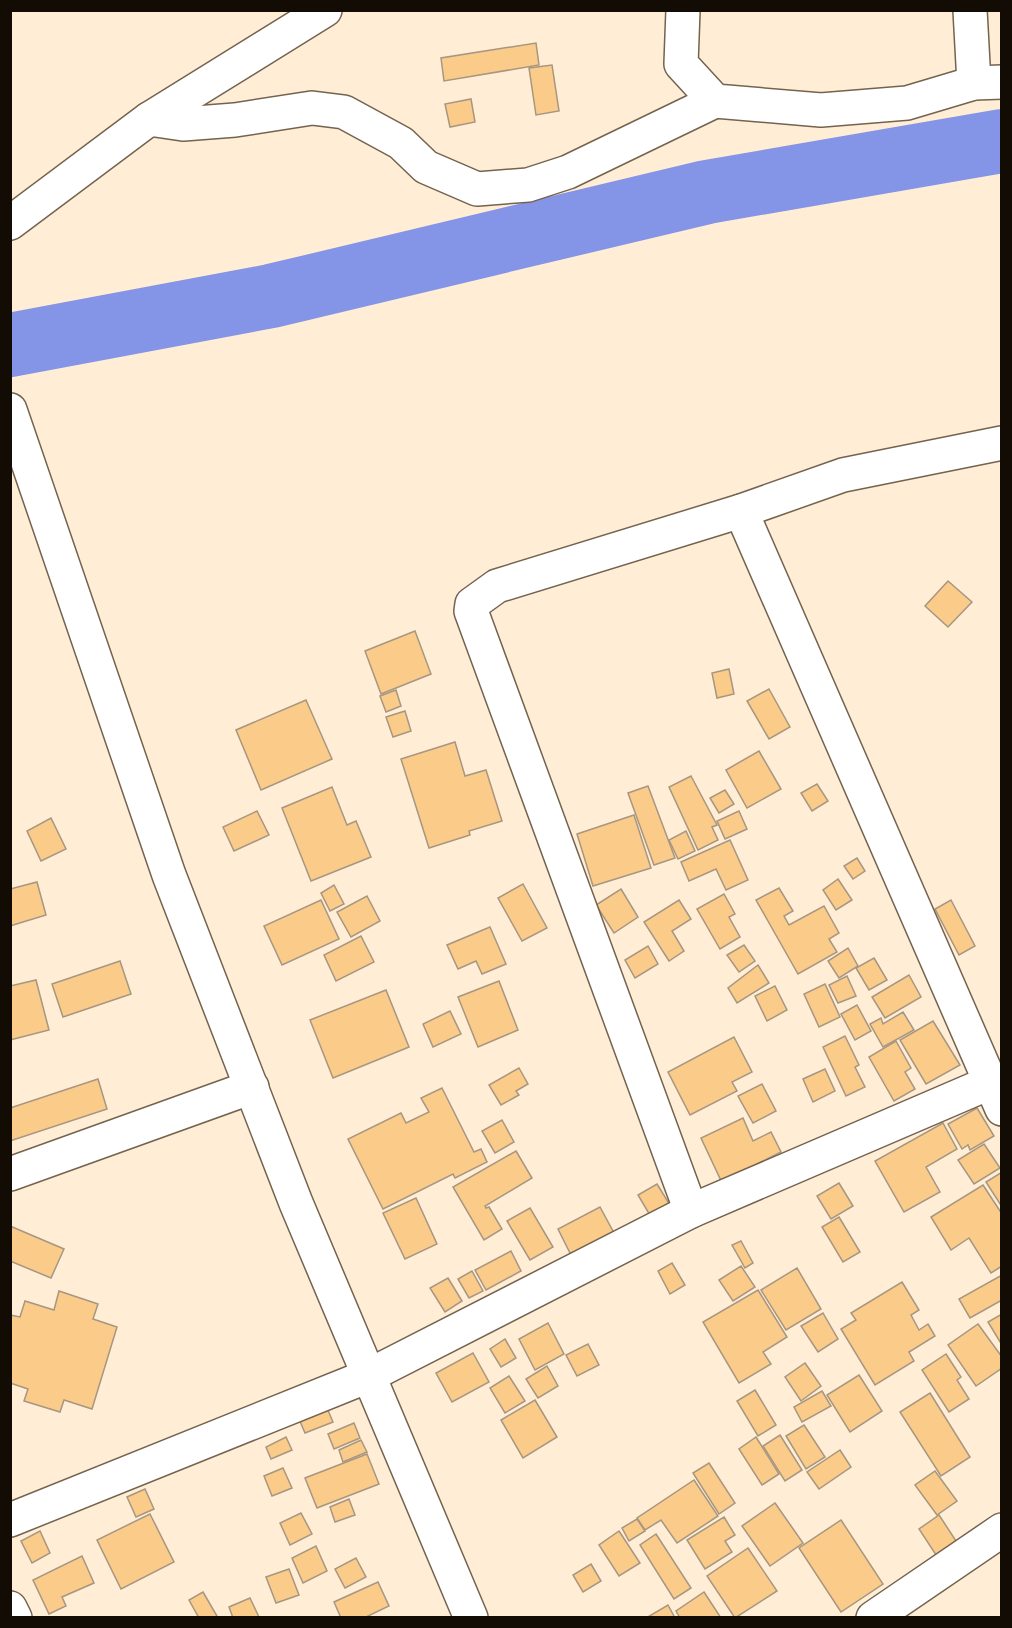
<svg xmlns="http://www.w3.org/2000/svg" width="1012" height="1628" viewBox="0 0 1012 1628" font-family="Poppins,sans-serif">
	<rect width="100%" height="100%" fill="#ffedd5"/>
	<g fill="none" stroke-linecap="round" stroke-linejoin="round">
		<polyline stroke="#8494e6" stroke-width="64" points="10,345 271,296 707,192 1002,141"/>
	</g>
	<g fill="#fbcb8a" stroke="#a79680" stroke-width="1.5">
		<polygon points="536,43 539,65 444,81 441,58"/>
		<polygon points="552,65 559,111 536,115 529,68"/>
		<polygon points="471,99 475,122 450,127 445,104"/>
		<polygon points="948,581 972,602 948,627 925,606"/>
		<polygon points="415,631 431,674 381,694 365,651"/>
		<polygon points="729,669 734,694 717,698 712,673"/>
		<polygon points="769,689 790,727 769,739 747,701"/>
		<polygon points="396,690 401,706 386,712 380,696"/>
		<polygon points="306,700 332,759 261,790 236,730"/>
		<polygon points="405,711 411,731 393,737 386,717"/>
		<polygon points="455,742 465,776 486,770 502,821 469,831 470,835 429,848 401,759"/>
		<polygon points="759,751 781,789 747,808 726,770"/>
		<polygon points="691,776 717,825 712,827 718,840 698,850 669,787"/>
		<polygon points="817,784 828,801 812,811 801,793"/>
		<polygon points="648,786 675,858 654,865 628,793"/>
		<polygon points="332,787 347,825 356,821 371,857 311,881 282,808"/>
		<polygon points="725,790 734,804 719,813 710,798"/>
		<polygon points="257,811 269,835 234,851 223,827"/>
		<polygon points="739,811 747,829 725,839 717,821"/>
		<polygon points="634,815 651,868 593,886 577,834"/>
		<polygon points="51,818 66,849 41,861 27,831"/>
		<polygon points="686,831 695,851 678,859 669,840"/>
		<polygon points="730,840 748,880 726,890 716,869 689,881 681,862"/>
		<polygon points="857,858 865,871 853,879 844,866"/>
		<polygon points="838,879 852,900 836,910 823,890"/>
		<polygon points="37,882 46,915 10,926 10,889"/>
		<polygon points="523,884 547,928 522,941 498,898"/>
		<polygon points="334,885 344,904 330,911 321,893"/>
		<polygon points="779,888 793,911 784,916 789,925 824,906 839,933 829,939 837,952 798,974 756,900"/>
		<polygon points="621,889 638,917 614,933 596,905"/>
		<polygon points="724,894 735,914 729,917 740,937 720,949 697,909"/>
		<polygon points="367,896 380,921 351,937 337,912"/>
		<polygon points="321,900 339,939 282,965 264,926"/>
		<polygon points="679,900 691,919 672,931 684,951 669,961 644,922"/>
		<polygon points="951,900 975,946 959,955 935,909"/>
		<polygon points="490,927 506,964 482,974 476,961 458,969 447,945"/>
		<polygon points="361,936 374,962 336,981 324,955"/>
		<polygon points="744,945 755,961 739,972 727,955"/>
		<polygon points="648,946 658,964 635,978 625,960"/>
		<polygon points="848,948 858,966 839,978 828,961"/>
		<polygon points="874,958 887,980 869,990 856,968"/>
		<polygon points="120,961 131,994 63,1017 52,984"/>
		<polygon points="758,965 769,983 737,1003 728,988"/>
		<polygon points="909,975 921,997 885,1018 872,997"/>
		<polygon points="847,976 856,996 838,1003 829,985"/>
		<polygon points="36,980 49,1030 10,1040 10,986"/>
		<polygon points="499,981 518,1030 478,1047 458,997"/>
		<polygon points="825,984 840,1017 819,1027 804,994"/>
		<polygon points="775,986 787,1010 767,1021 755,996"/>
		<polygon points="386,990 409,1047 333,1078 310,1020"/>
		<polygon points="857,1005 871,1031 855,1040 841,1014"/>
		<polygon points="450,1011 461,1034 433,1047 423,1024"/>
		<polygon points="903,1012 914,1030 883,1047 870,1024 881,1018 883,1024"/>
		<polygon points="933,1021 960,1065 926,1084 900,1040"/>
		<polygon points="845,1036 859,1065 855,1067 865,1087 846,1096 823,1047"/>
		<polygon points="734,1037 752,1072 732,1082 737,1091 690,1115 668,1072"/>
		<polygon points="896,1041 911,1068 905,1072 915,1089 894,1101 869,1057"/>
		<polygon points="519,1068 528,1084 516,1091 519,1095 501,1105 489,1085"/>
		<polygon points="825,1069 835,1091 813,1102 803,1079"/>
		<polygon points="98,1079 107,1109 10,1141 10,1108"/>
		<polygon points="762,1084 776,1111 753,1123 738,1096"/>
		<polygon points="442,1088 474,1152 481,1149 487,1162 455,1178 453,1174 383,1209 348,1139 401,1113 406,1123 429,1112 421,1098"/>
		<polygon points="977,1108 994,1136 970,1150 968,1145 962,1149 948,1124"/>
		<polygon points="743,1118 753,1141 771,1132 781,1152 759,1163 761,1170 724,1187 701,1138"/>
		<polygon points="502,1120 514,1142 495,1153 482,1131"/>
		<polygon points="943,1123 957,1149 926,1167 940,1192 904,1212 875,1161"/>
		<polygon points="984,1144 1000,1168 974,1184 958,1160"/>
		<polygon points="516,1151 532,1178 485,1206 486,1208 489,1207 502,1229 484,1240 453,1187"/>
		<polygon points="1002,1172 1002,1207 986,1182"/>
		<polygon points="839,1183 853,1206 831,1219 817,1196"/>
		<polygon points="657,1184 670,1205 651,1217 638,1195"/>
		<polygon points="983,1185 1002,1214 1002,1266 991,1273 969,1238 951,1250 931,1217"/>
		<polygon points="416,1198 437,1244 405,1259 383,1213"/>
		<polygon points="600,1207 614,1233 571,1255 558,1229"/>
		<polygon points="530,1208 553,1247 530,1260 507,1221"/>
		<polygon points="839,1217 860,1252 843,1262 822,1227"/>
		<polygon points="10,1226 64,1249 51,1278 10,1261"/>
		<polygon points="741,1241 753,1263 745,1268 732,1245"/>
		<polygon points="511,1251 521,1271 486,1290 475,1270"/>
		<polygon points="672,1263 685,1285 670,1294 658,1271"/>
		<polygon points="741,1266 755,1287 733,1301 719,1280"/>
		<polygon points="797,1268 821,1309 786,1330 761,1290"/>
		<polygon points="472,1271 483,1291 469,1298 458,1279"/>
		<polygon points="1002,1275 1002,1300 970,1318 959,1299"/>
		<polygon points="448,1278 462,1301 445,1312 430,1288"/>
		<polygon points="902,1282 919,1310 911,1315 919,1330 928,1324 935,1336 909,1352 914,1361 875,1385 841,1329 856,1320 851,1313"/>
		<polygon points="758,1290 787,1337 763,1352 771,1364 739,1383 703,1322"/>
		<polygon points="59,1291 98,1304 93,1319 117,1327 92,1409 64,1400 60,1412 24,1401 28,1389 10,1383 10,1315 20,1317 25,1301 54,1310"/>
		<polygon points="823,1313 838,1339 818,1352 801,1326"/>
		<polygon points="1002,1314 1002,1345 988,1322"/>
		<polygon points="548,1323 564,1354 535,1370 519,1339"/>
		<polygon points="978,1324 1002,1357 1002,1368 976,1386 948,1345"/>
		<polygon points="505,1339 516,1358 501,1367 490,1349"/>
		<polygon points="588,1344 599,1365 577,1376 566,1355"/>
		<polygon points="473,1353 489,1382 452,1402 436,1373"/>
		<polygon points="946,1354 961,1377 957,1380 969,1399 949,1412 922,1370"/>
		<polygon points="805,1363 821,1386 801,1401 785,1377"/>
		<polygon points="547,1366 558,1386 538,1398 526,1379"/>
		<polygon points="859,1375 882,1411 850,1432 827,1395"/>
		<polygon points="509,1376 525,1401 505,1413 490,1388"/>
		<polygon points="755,1390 776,1425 758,1436 737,1401"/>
		<polygon points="822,1391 831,1406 802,1422 794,1407"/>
		<polygon points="930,1393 970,1457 941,1476 900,1412"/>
		<polygon points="535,1400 557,1437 523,1458 501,1420"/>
		<polygon points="327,1408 333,1422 305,1433 299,1419"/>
		<polygon points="354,1423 360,1438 334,1449 328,1434"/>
		<polygon points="804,1425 825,1457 806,1469 786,1436"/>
		<polygon points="780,1435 802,1470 785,1481 763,1446"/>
		<polygon points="286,1437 292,1450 271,1459 266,1447"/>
		<polygon points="756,1437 779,1474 762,1485 739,1449"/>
		<polygon points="361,1440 367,1452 343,1462 339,1450"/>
		<polygon points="840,1450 851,1467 819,1489 807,1472"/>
		<polygon points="367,1454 379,1484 317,1508 305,1478"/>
		<polygon points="709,1463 735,1503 719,1514 693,1473"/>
		<polygon points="283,1468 292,1488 272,1496 264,1476"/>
		<polygon points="935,1471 957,1501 937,1515 915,1485"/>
		<polygon points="694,1480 718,1516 677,1543 661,1520 645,1530 637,1518"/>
		<polygon points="145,1489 154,1509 136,1517 127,1497"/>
		<polygon points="349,1499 355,1515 335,1522 330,1507"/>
		<polygon points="775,1503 803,1543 770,1566 742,1526"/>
		<polygon points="301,1513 312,1534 290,1545 280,1523"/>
		<polygon points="150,1514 174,1562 121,1589 97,1540"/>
		<polygon points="939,1515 960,1547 940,1561 919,1529"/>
		<polygon points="724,1517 735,1535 725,1541 732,1552 705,1569 687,1540"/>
		<polygon points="637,1519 645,1531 629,1541 622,1528"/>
		<polygon points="841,1520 883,1584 841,1612 799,1548"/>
		<polygon points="40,1531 50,1553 32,1563 21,1541"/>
		<polygon points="619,1531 640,1563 619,1576 599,1545"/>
		<polygon points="656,1534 691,1588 674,1599 640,1545"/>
		<polygon points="316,1546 327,1571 303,1583 292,1558"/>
		<polygon points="748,1548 777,1591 735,1618 707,1576"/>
		<polygon points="82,1556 94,1583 62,1597 66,1606 49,1614 33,1580"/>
		<polygon points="356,1558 366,1577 345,1588 335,1569"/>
		<polygon points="591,1564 601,1581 583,1592 573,1575"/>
		<polygon points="289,1569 299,1595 276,1603 266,1577"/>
		<polygon points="378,1582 389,1606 364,1618 341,1618 334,1602"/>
		<polygon points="203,1592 217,1616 214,1618 199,1618 189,1600"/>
		<polygon points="704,1592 721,1618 680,1618 676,1611"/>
		<polygon points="250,1598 259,1617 233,1618 229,1607"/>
		<polygon points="668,1605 675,1618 646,1618"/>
	</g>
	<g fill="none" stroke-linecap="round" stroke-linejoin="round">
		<g stroke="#73634f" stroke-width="36">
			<g id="minor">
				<polyline points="683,10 681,64 715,101 821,110 907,103 974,83 1002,82"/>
				<polyline points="970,10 974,83"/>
				<polyline points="149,119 325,10"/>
				<polyline points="10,223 149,119 183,124 235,120 312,108 344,112 401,143 426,167 477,189 528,185 568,172 715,101"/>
				<polyline points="10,410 169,875 296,1203 471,1618"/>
				<polyline points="741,511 1002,1109"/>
				<polyline points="10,1174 252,1087"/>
				<polyline points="691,1211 471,611 472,604 497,586 741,511 843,475 1002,443"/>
				<polyline points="10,1520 368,1376 691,1211 989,1083"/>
				<polyline points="10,1608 15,1618"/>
				<polyline points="873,1618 1002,1530"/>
			</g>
		</g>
		<use href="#minor" stroke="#fff" stroke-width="33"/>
	</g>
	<rect width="1012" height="1628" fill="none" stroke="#120c05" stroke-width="24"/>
</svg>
